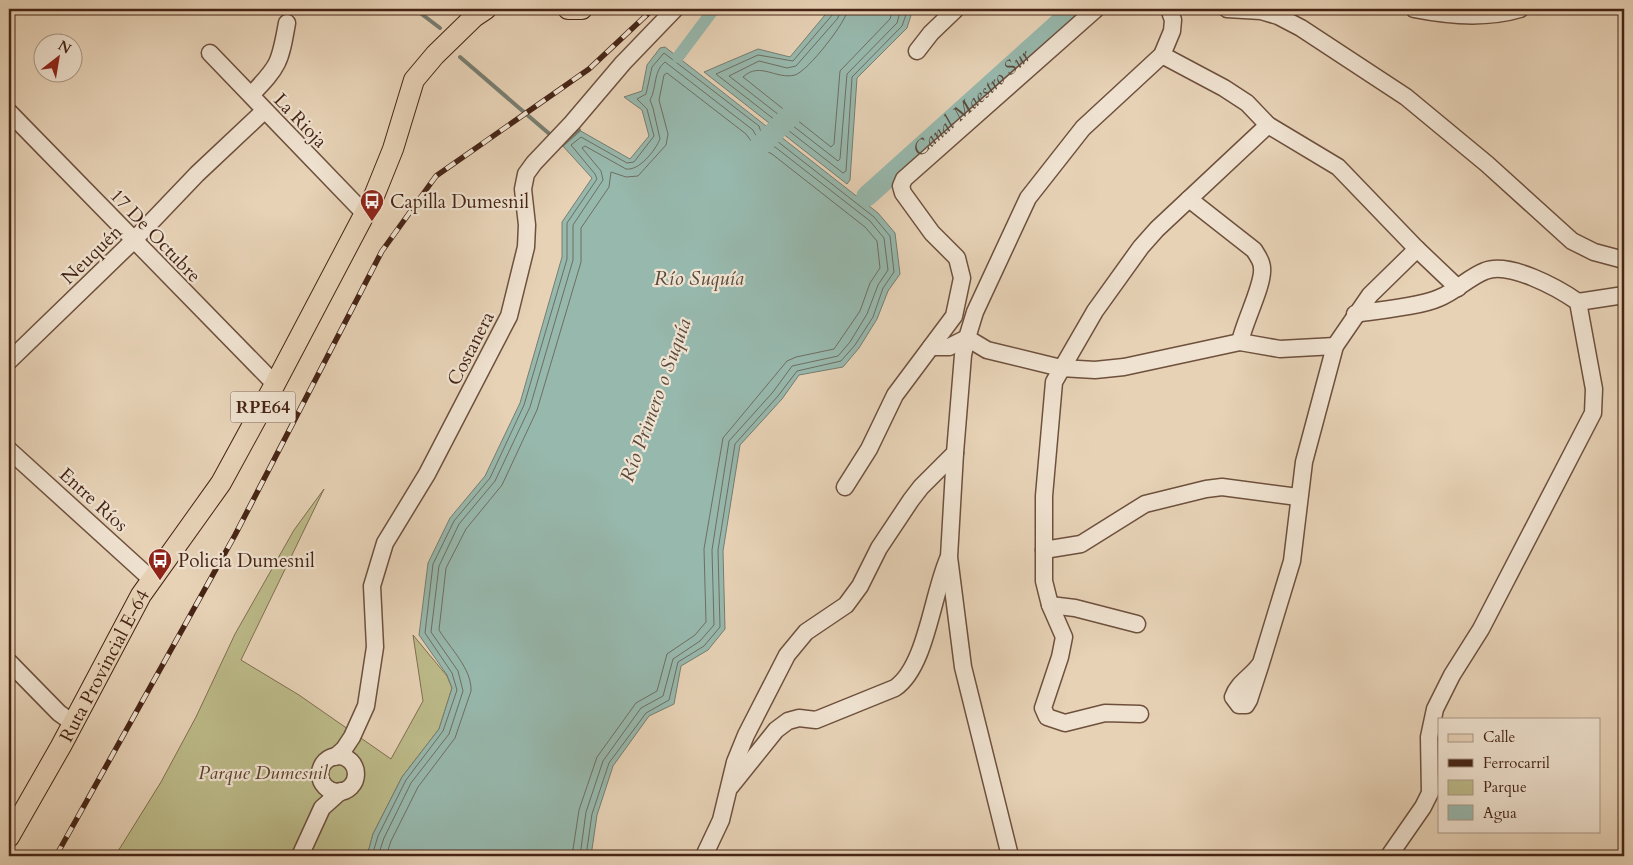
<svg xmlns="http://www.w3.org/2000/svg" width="1633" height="865" viewBox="0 0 1633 865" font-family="Cardo,serif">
	<rect width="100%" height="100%" fill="#e7d2b6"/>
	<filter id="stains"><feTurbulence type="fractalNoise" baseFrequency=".004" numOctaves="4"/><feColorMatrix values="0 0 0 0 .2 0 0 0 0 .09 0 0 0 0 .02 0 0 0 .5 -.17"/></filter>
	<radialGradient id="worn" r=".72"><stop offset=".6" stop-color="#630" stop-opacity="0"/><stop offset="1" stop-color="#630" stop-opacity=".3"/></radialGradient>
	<polygon fill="#bcba89" stroke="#816f4f" points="324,489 241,660 299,695 391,759 423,701 413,635 447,676 452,688 439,729 402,777 373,834 367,856 115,856 161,782 196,717 235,634 294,530"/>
	<g fill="#97b8ad" stroke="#777d70">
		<polygon points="830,9 913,9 907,28 857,78 850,180 847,184 704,72 758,49 790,57"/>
		<polygon points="665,47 766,126 764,129 773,136 776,133 878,213 895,233 900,274 888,291 877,319 859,348 843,367 799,375 782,399 740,445 723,551 725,629 708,650 681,666 674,704 649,716 613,766 597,815 591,856 367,856 373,834 402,777 439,729 452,688 447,675 419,635 428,563 450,518 485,476 520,403 562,257 562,222 592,178 562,145 579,130 630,159 649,136 642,110 624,97 642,91 647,65 660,48"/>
	</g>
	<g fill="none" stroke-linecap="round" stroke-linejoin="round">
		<g stroke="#6e6e61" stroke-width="1">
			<polyline points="834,9 833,14 793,61 758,55 716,74 843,173 846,171 852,77 902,26 908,9"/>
			<polyline points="840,9 838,18 796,66 787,68 759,61 729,76 838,161 840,159 847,74 897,23 901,9"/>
			<path d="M 848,9 C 847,21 808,71 795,75 C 776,80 760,61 743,77 L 831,147 L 834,144 L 840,71 L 890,19 L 893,9"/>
			<path d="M 372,856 L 378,836 L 406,780 L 443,731 L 457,690 L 452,673 L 425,633 L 433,564 L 454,521 L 490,478 L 524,405 L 567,259 L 567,223 L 597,179 L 595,174 L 571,145 L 581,137 L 627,163 L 634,162 L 654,136 L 647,109 L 637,99 L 646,94 L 652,67 L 664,53 L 759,126 C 761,135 768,140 777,141 L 874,217 L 890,236 L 894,272 L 883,288 L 873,317 L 855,345 L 841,361 L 797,371 L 778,396 L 735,444 L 718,550 L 720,627 L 704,646 L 678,662 L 669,700 L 646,713 L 609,763 L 592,814 L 586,856"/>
			<path d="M 378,856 L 384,838 L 411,783 L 449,734 L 463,691 L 458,671 L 431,632 L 439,566 L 459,524 L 495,481 L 530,407 L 573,260 L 573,225 L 603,180 L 601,171 L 582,148 L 585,146 L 626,169 C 639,171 655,151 660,139 L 653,108 L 650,100 C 657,88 653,71 665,62 L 753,130 C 757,139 765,145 775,147 L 870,221 L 884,238 L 888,270 L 878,285 L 867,314 L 850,342 L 838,356 L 792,366 L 773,392 L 729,441 L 712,550 L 714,625 L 700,641 L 673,659 L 663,696 L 641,708 L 603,761 L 586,812 L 580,856"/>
			<path d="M 386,856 L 391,841 L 418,787 L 455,738 L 471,691 C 472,669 450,648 439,630 L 446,568 L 466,529 L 502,485 L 537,410 L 581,262 L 581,228 L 609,187 L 611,172 L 626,177 L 638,176 L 666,145 L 668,134 L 659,100 L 664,75 L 667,73 L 746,134 L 754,145 L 772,154 L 865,227 L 877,241 L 880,268 L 870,283 L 860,311 L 834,349 L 796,357 L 787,361 L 723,438 L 704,549 L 706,622 L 695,635 L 667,654 L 657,691 L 636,703 L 597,757 L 579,810 L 572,856"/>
		</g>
		<g stroke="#777d70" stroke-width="4">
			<polyline points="415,9 440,28"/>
			<polyline points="460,57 553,137"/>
			<polyline points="560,143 562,145 579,130"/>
		</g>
		<polyline stroke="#97b8ad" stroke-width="12" points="678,57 714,9"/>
		<g stroke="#97b8ad" stroke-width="21">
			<polyline points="751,155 797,109"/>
			<path id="s1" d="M 867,196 L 1075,9"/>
		</g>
		<g stroke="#6e503d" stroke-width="19">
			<g id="minor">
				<polyline points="1227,9 1261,11 1278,16 1301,28 1406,97 1487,164 1572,241 1594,252 1624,260"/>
				<path d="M 1414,9 C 1449,16 1487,19 1520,9"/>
				<polyline points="917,51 931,33 956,9"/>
				<polyline points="210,53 365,214"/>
				<polyline points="1162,55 1224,88 1247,103 1268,125 1338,167 1417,249 1458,288"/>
				<path d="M 251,95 C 279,66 280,63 287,23"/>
				<polyline points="9,112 275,384"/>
				<path d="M 1189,199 L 1254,250 C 1257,255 1262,261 1262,268 C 1264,284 1244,322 1240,342"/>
				<polyline points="1578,302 1624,295"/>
				<path d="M 1355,314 C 1378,310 1419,307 1439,298 C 1455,292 1469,277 1485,271 C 1509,261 1558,288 1578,302 L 1594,389 L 1593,413 L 1481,629 L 1452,675 L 1435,709 L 1429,737 L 1430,793 L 1423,807 L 1389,856"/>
				<polyline points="931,347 949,347 967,338 987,350 1061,368 1095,370 1124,367 1240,342 1280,349 1335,346"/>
				<polyline points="9,361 133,241 197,174 264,111"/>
				<polyline points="9,450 151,579"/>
				<polyline points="955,453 949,557 963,667 1010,856"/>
				<polyline points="845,487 869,449 895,395 954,316 962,278 957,258 932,233 903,193 901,186 904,179 1096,9"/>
				<polyline points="1044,550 1081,544 1145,504 1206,489 1222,487 1298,497"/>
				<polyline points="1050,605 1075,608 1137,624"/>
				<polyline points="9,662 59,713 73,723"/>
				<path d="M 1261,663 L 1249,700 L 1246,705 L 1239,705 L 1233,697 C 1238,682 1253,676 1261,663 L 1292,561 L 1304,462 L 1335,346 L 1370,295 L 1417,249"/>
				<polyline points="1140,714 1105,713 1065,723 1047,717 1043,708 1060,657 1064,637 1050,605 1044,581 1044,496 1054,382 1095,311 1141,247 1157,229 1268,125"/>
				<circle cx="338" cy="774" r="18"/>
				<polyline points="335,757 344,749 352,737 366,706 375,647 372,586 385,543 427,474 509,316 526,247 527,225 523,189 526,174 534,163 572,123 623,63 675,9"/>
				<path d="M 731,786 L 776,730 L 788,721 L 799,718 L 816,720 L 895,688 C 926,667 932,596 948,559"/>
				<polyline points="300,856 322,808 341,791"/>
				<polyline points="704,856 721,820 735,762 746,735 787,655 806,632 846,605 860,586 879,548 911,500 921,487 955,453 963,355 967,338 975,312 1028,198 1083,128 1162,55 1172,31 1173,20 1169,9"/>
			</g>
		</g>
		<g stroke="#462415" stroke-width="22">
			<g id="major">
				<polyline points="568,9 582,9"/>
				<path id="s2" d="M 9,837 L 61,746 L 141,595 L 221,483 L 275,384 L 374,196 L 393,149 L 414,80 L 435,55 L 474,17 L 486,9"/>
			</g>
		</g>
		<use href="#minor" stroke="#efe2d0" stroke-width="16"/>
		<use href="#major" stroke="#e7d2b6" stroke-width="20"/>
		<g stroke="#462415" stroke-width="5.5">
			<polyline id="rail" points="56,856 235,535 382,251 436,176 589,69 653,9"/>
		</g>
		<use href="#rail" stroke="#efe2d0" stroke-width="4" stroke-dasharray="11" stroke-linecap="butt"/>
	</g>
	<defs>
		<g id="bus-pin" transform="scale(1.25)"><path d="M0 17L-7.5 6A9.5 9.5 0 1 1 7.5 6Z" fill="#8f2418" stroke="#efe2d0"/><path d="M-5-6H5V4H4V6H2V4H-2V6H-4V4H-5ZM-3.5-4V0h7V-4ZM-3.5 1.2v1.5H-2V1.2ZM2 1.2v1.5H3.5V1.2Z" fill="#fff"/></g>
	</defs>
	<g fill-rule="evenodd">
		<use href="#bus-pin" x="372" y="201"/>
		<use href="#bus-pin" x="160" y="560"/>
	</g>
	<g text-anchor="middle" stroke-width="4.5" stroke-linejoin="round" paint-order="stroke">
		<rect fill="#efe2d0" stroke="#795d4d" stroke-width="1" x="230.5" y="391.5" width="65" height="31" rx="4"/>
		<g font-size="18" font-weight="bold" fill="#462415">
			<text x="263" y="413">RPE64</text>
		</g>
		<g font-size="19" fill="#462415" stroke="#efe2d0">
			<text transform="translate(301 120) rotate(46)" y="7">La Rioja</text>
			<text transform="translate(156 235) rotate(46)" y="7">17 De Octubre</text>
			<text transform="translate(91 254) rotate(-44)" y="7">Neuquén</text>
			<text transform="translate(470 348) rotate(-63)" y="7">Costanera</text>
			<text transform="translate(94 499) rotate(42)" y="7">Entre Ríos</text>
			<text dy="7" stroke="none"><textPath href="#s2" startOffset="196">Ruta Provincial E-64</textPath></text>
		</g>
		<g font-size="19" fill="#462415" stroke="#efe2d0" text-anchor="start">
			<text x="390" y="208">Capilla Dumesnil</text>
			<text x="178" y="567">Policia Dumesnil</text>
		</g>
		<g font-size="19" font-style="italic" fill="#5e422c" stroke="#efe2d0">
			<text x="263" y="779">Parque Dumesnil</text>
		</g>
		<g font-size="20" font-style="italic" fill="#5a493b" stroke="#efe2d0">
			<text dy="7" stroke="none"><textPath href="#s1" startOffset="140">Canal Maestro Sur</textPath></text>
			<text x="699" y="285">Río Suquía</text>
			<text transform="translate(655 400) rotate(-70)" y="7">Río Primero o Suquía</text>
		</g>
	</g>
	<rect width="1633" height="865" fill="none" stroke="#e7d2b6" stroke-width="30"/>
	<rect x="10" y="10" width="1613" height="845" fill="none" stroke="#462415" stroke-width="2.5"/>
	<rect x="15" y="15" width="1603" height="835" fill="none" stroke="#462415"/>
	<rect x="1438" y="718" width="162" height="115" fill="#efe2d0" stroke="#ab9685"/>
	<rect x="1448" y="734" width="25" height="8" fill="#e7d2b6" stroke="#ab9685"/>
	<text x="1483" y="742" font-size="15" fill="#462415">Calle</text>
	<rect x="1448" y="759" width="25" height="8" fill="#462415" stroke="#ab9685"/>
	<text x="1483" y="768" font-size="15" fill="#462415">Ferrocarril</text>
	<rect x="1448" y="780" width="25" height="15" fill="#bcba89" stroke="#ab9685"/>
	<text x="1483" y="792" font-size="15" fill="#462415">Parque</text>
	<rect x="1448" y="805" width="25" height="15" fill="#97b8ad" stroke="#ab9685"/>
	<text x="1483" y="818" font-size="15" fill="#462415">Agua</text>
	<g transform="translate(58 58) rotate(31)"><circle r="24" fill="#efe2d0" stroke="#ab9685"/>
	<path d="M0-4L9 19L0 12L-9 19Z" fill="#8f2418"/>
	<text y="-8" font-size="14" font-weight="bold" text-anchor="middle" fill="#462415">N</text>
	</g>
	<rect width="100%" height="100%" filter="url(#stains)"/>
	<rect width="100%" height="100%" fill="url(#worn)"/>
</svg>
